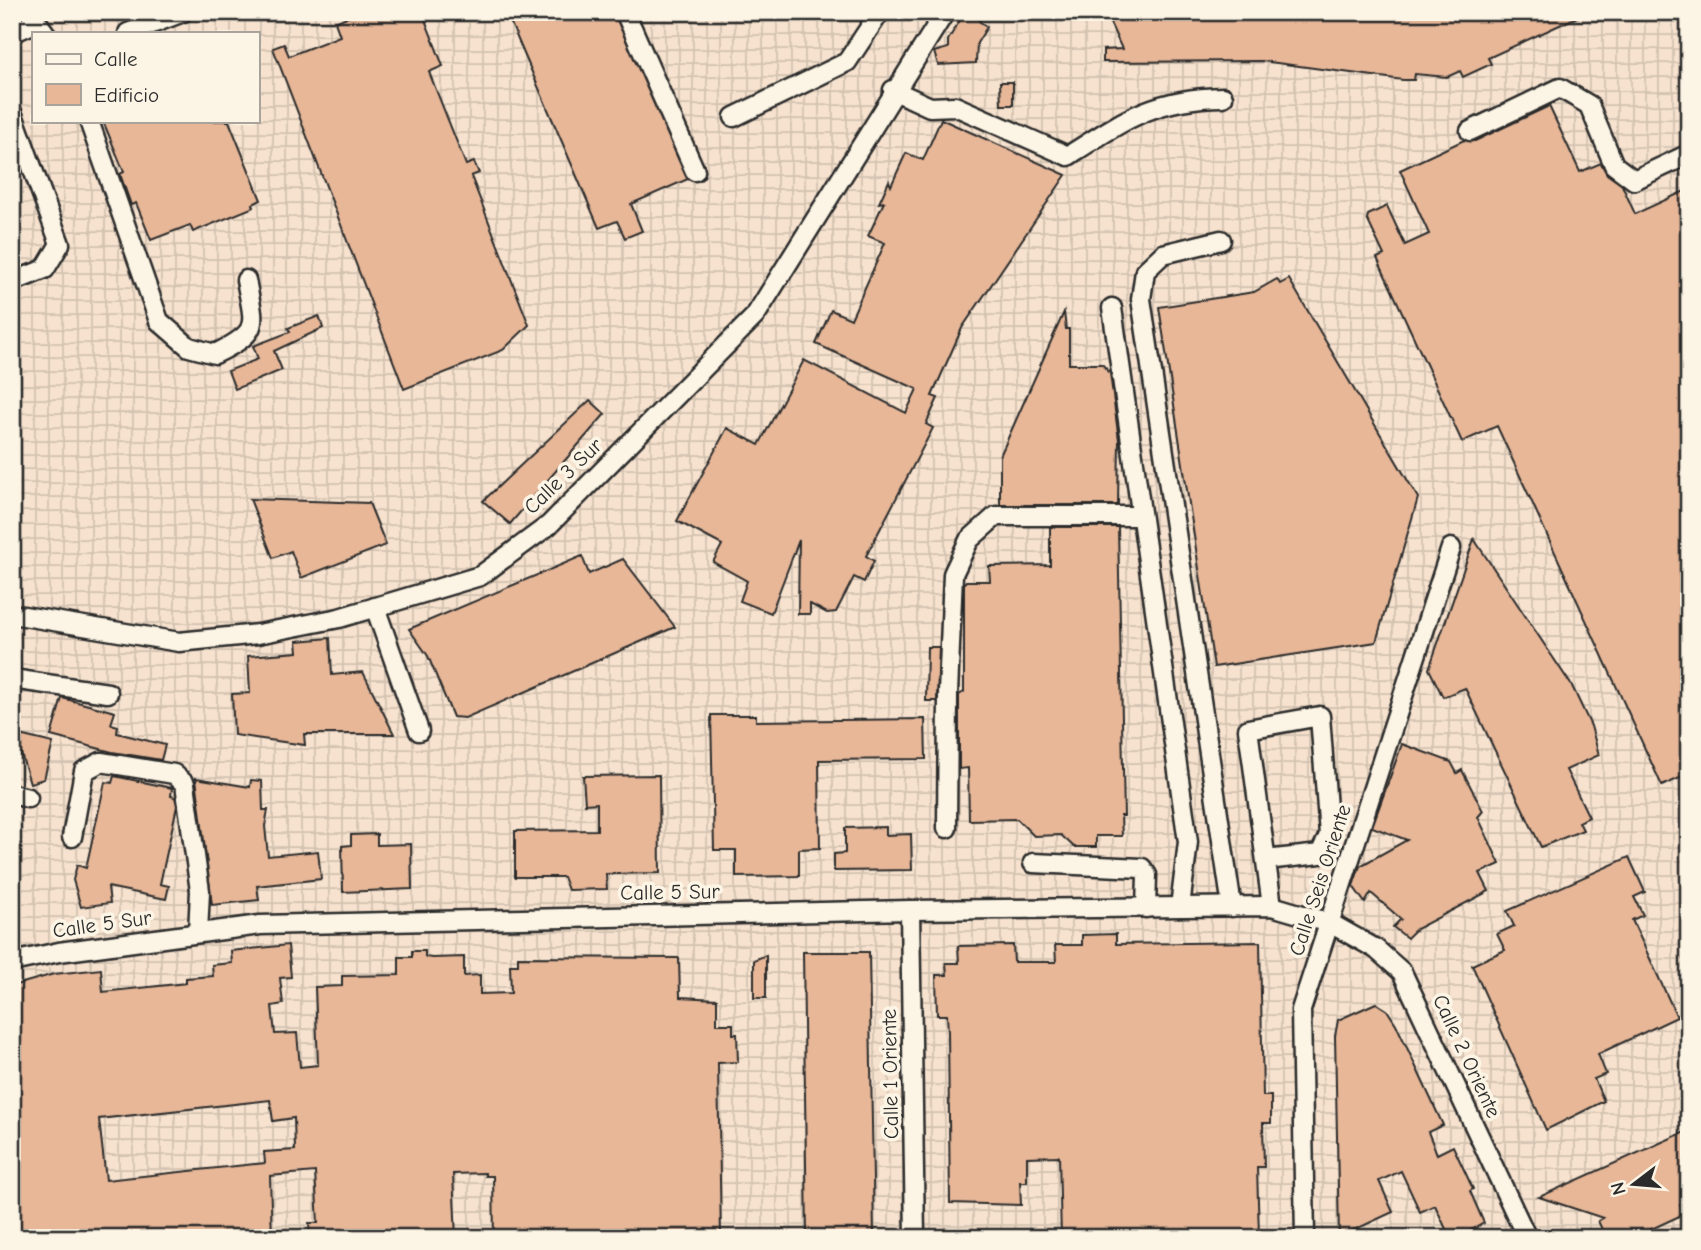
<svg xmlns="http://www.w3.org/2000/svg" width="1701" height="1250" viewBox="0 0 1701 1250" font-family="'Comic Neue',sans-serif">
	<defs>
		<pattern id="industrial-grid" width="8" height="8" patternUnits="userSpaceOnUse" patternTransform="scale(1.75)"><rect width="8" height="8" fill="#f6e2ce"/><path d="M0 4h8M4 0v8" fill="none" stroke="#d3c2b1"/></pattern>
	</defs>
	<rect width="100%" height="100%" fill="#fcf5e5"/>
	<filter id="ink" filterUnits="userSpaceOnUse"><feTurbulence type="fractalNoise" baseFrequency=".0143" numOctaves="2"/><feDisplacementMap in="SourceGraphic" scale="14" xChannelSelector="R" yChannelSelector="G"/><feConvolveMatrix kernelMatrix="1 2 1 2 8 2 1 2 1" color-interpolation-filters="sRGB"/></filter>
	<g filter="url(#ink)">
		<path fill="url(#industrial-grid)" fill-rule="evenodd" d="M 12,12 L 1689,12 L 1689,1238 L 12,1238 ZM 33,33 L 257,33 L 257,121 L 33,121 Z"/>
		<g fill="#e7b798" stroke="#2b2b2b" stroke-width="2" fill-rule="evenodd">
			<polygon points="358,12 422,12 443,66 429,72 466,165 474,162 479,173 471,176 529,325 503,350 404,389 273,48 284,44 289,56 340,36 335,22"/>
			<polygon points="506,12 614,12 688,179 631,204 642,231 625,238 617,221 599,228"/>
			<polygon points="965,12 985,12 979,21 987,27 977,43 976,63 938,65 934,52 948,48 948,40"/>
			<polygon points="1105,12 1588,12 1488,58 1491,64 1463,77 1460,71 1447,77 1415,74 1414,80 1403,80 1262,61 1103,62 1103,50 1122,49"/>
			<polygon points="1000,82 1013,82 1013,105 1001,105"/>
			<polygon points="1549,106 1580,172 1601,163 1607,174 1622,185 1635,214 1689,189 1689,774 1662,786 1497,426 1462,442 1377,258 1384,255 1367,219 1368,215 1387,206 1405,245 1429,234 1400,170 1464,140 1475,141"/>
			<polygon points="941,119 1066,175 962,328 932,396 938,398 926,424 933,428 866,556 874,561 864,582 854,577 836,612 827,613 810,604 810,614 798,614 799,540 771,613 740,601 747,581 713,562 722,545 677,521 727,428 759,445 804,360 906,413 917,389 816,344 831,310 851,319 885,243 868,236 884,202 879,203 889,181 891,186 906,153 923,160"/>
			<polygon points="103,121 229,121 261,200 253,204 254,207 193,232 190,225 151,240 136,203 131,205 120,174 124,172"/>
			<polygon points="1277,279 1280,284 1289,279 1418,498 1376,642 1214,667 1159,307 1254,292"/>
			<polygon points="1064,312 1066,329 1069,329 1069,364 1102,364 1110,373 1119,440 1118,505 1000,505 1000,456"/>
			<polygon points="319,316 323,328 274,351 282,370 235,389 228,371 258,359 253,346 290,332 288,328"/>
			<polygon points="590,400 605,414 510,524 483,501"/>
			<polygon points="250,499 369,503 386,545 301,578 291,551 273,558"/>
			<polygon points="1050,527 1118,527 1124,816 1121,816 1122,836 1096,836 1096,847 1074,847 1061,835 1034,836 1017,819 969,820 968,768 959,769 959,695 964,692 964,584 966,581 990,581 989,566 1050,565"/>
			<polygon points="1474,539 1572,686 1591,726 1599,755 1566,770 1589,817 1579,822 1583,830 1541,847 1465,688 1443,697 1429,669"/>
			<polygon points="582,556 589,574 623,559 675,627 465,718 453,717 428,656 409,629"/>
			<polygon points="330,638 332,675 363,672 394,734 304,734 305,745 234,735 232,694 250,693 248,656 298,652 297,641"/>
			<polygon points="927,647 939,647 937,701 926,701"/>
			<polygon points="62,698 115,712 111,724 118,726 117,733 165,745 161,760 112,752 51,736"/>
			<polygon points="711,715 756,715 756,721 925,719 926,759 819,760 820,848 799,849 799,876 736,877 736,850 714,850"/>
			<polygon points="15,734 53,743 44,779 30,783"/>
			<polygon points="1402,744 1451,762 1457,773 1462,770 1483,811 1478,817 1500,864 1480,873 1489,891 1416,929 1407,938 1393,927 1401,919 1371,893 1365,903 1353,886 1360,866 1407,840 1372,827"/>
			<polygon points="659,775 660,873 606,874 607,889 568,890 563,877 515,877 515,831 597,830 597,803 585,804 583,776"/>
			<polygon points="114,776 172,788 171,796 175,797 177,806 160,884 169,886 166,899 108,887 110,903 81,907 73,880 77,865 86,868 105,782 112,783"/>
			<polygon points="196,778 250,787 251,780 262,781 263,810 268,810 265,826 268,856 318,851 321,879 257,886 259,900 212,905"/>
			<polygon points="886,827 886,835 911,834 912,870 834,871 834,854 845,853 845,828"/>
			<polygon points="377,834 377,845 411,844 412,889 343,892 342,846 351,845 351,835"/>
			<polygon points="1629,857 1645,892 1634,897 1643,915 1632,920 1677,1017 1598,1054 1606,1074 1594,1079 1604,1101 1546,1130 1472,965 1505,950 1497,934 1514,926 1507,911"/>
			<polygon points="1116,934 1116,944 1260,942 1263,1096 1271,1096 1271,1123 1263,1123 1264,1167 1257,1167 1259,1236 1255,1238 1061,1238 1059,1156 1027,1157 1027,1182 1020,1182 1021,1205 950,1203 948,1033 947,1015 937,1015 936,975 947,975 946,963 959,963 958,946 1013,945 1014,962 1056,962 1055,945 1082,945 1082,935"/>
			<path d="M 288,945 L 291,977 L 280,978 L 283,1004 L 272,1006 L 275,1034 L 297,1033 L 300,1067 L 318,1065 L 315,987 L 342,986 L 342,976 L 399,975 L 399,957 L 412,957 L 412,951 L 425,951 L 425,957 L 432,958 L 464,957 L 464,976 L 480,975 L 480,994 L 511,993 L 510,965 L 518,965 L 518,957 L 679,958 L 680,997 L 717,999 L 717,1024 L 733,1024 L 733,1034 L 737,1034 L 738,1062 L 718,1063 L 721,1238 L 494,1238 L 493,1176 L 485,1176 L 485,1173 L 453,1174 L 456,1238 L 310,1238 L 309,1223 L 318,1223 L 315,1172 L 270,1176 L 272,1238 L 12,1238 L 12,986 L 54,974 L 101,969 L 103,992 L 186,983 L 186,978 L 213,976 L 212,965 L 232,963 L 231,951 ZM 270,1100 L 273,1121 L 294,1118 L 295,1150 L 264,1152 L 265,1163 L 106,1180 L 99,1119 Z"/>
			<polygon points="803,952 869,952 874,1235 807,1236"/>
			<polygon points="766,955 766,998 754,998 754,960"/>
			<polygon points="1376,1003 1387,1010 1396,1024 1443,1125 1428,1132 1437,1154 1453,1146 1473,1189 1470,1191 1484,1223 1457,1238 1450,1238 1435,1205 1420,1212 1401,1171 1379,1181 1393,1212 1339,1237 1335,1036 1338,1020"/>
			<polygon points="1689,1130 1689,1202 1680,1205 1684,1214 1632,1238 1606,1238 1598,1221 1603,1218 1539,1197"/>
		</g>
		<g fill="none" stroke-linecap="round" stroke-linejoin="round">
			<g stroke="#2b2b2b" stroke-width="23">
				<g id="minor">
					<polyline points="30,12 45,33"/>
					<polyline points="625,12 695,171"/>
					<polyline points="12,33 35,23"/>
					<polyline points="128,33 183,12"/>
					<path d="M 893,90 L 930,107 L 955,106 L 1068,156 C 1124,120 1154,98 1223,97"/>
					<polyline points="12,112 60,244 45,269 12,282"/>
					<polyline points="734,117 847,62 880,12"/>
					<path d="M 89,121 L 159,321 L 189,347 L 215,354 C 261,331 255,327 246,280"/>
					<polyline points="1470,131 1560,88 1589,105 1614,165 1634,180 1689,154"/>
					<polyline points="1221,240 1163,254 1145,271 1141,299 1232,907"/>
					<polyline points="1112,308 1188,842 1180,907"/>
					<polyline points="375,607 419,731"/>
					<polyline points="12,614 179,642 258,634 339,618 480,576 549,525 755,316 945,12"/>
					<polyline points="12,679 108,693"/>
					<polyline points="948,693 953,574 969,540 996,516 1141,516"/>
					<polyline points="12,794 28,798"/>
					<polyline points="947,828 948,696"/>
					<polyline points="72,837 84,771 101,762 174,774 185,784 200,891 198,933"/>
					<polyline points="1266,860 1320,854 1329,835 1320,716 1248,729 1272,906"/>
					<polyline points="1033,863 1142,868 1147,875 1146,908"/>
					<polyline points="910,910 915,1238"/>
					<polyline points="12,962 59,952 260,925 910,910 1272,906 1330,923 1376,949 1402,972 1527,1238"/>
					<polyline points="1305,1238 1301,1010 1451,548"/>
				</g>
			</g>
			<use href="#minor" stroke="#fcf5e5" stroke-width="18"/>
		</g>
	</g>
	<g text-anchor="middle" stroke-width="7" stroke-linejoin="round" paint-order="stroke">
		<g font-size="21" fill="#2b2b2b" stroke="#fcf5e5">
			<text transform="translate(563 476) rotate(-44)" y="7">Calle 3 Sur</text>
			<text transform="translate(1320 880) rotate(-72)" y="7">Calle Seis Oriente</text>
			<text transform="translate(670 892) rotate(-1)" y="7">Calle 5 Sur</text>
			<text transform="translate(102 924) rotate(-8)" y="7">Calle 5 Sur</text>
			<text transform="translate(1467 1056) rotate(65)" y="7">Calle 2 Oriente</text>
			<text transform="translate(890 1074) rotate(-91)" y="7">Calle 1 Oriente</text>
		</g>
	</g>
	<rect width="1701" height="1250" fill="none" stroke="#fcf5e5" stroke-width="42"/>
	<rect x="21" y="21" width="1659" height="1208" fill="none" stroke="#2b2b2b" stroke-width="2.5" filter="url(#ink)"/>
	<rect x="32" y="32" width="228" height="91" fill="#fcf5e5" stroke="#a8a49b" stroke-width="2"/>
	<rect x="46" y="54" width="35" height="10" fill="#fcf5e5" stroke="#a8a49b" stroke-width="2"/>
	<text x="94" y="66" font-size="21" fill="#2b2b2b">Calle</text>
	<rect x="46" y="84" width="35" height="21" fill="#e7b798" stroke="#a8a49b" stroke-width="2"/>
	<text x="94" y="102" font-size="21" fill="#2b2b2b">Edificio</text>
	<g transform="translate(1634 1184) rotate(254)" stroke="#fcf5e5" stroke-width="5" paint-order="stroke">
	<path d="M0-5L12 26L0 18L-12 26Z" fill="#2b2b2b"/>
	<text y="-10" font-size="19" font-weight="bold" text-anchor="middle" fill="#2b2b2b">N</text>
	</g>
</svg>
